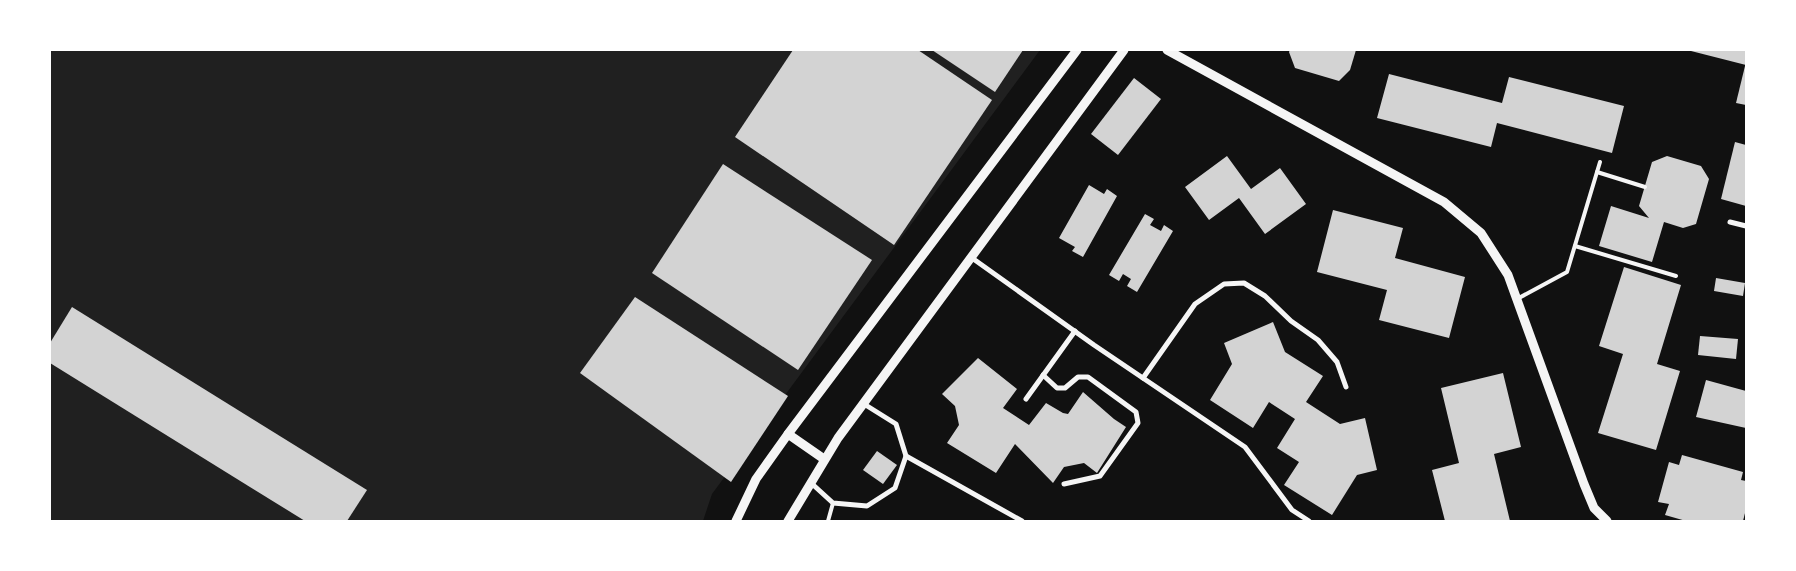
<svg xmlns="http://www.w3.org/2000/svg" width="1796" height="571" viewBox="0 0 1796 571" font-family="'IBM Plex Sans',sans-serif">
	<rect width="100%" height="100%" fill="#111"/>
	<polygon fill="#202020" points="50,50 1040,50 712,494 703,521 50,521"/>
	<g fill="#d3d3d3">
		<polygon points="793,50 918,50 992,100 894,245 735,137"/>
		<polygon points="932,50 1023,50 995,92"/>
		<polygon points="1290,50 1356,50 1350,70 1339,81 1295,68 1289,52"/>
		<polygon points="1691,50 1746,50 1746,65 1691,51"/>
		<polygon points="1745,66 1746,67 1746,105 1736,103"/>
		<polygon points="1389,74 1502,103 1509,77 1624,106 1612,153 1497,123 1491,147 1377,118"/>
		<polygon points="1134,78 1161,99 1118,155 1091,134"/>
		<polygon points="1735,142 1746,145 1746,206 1721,199"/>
		<polygon points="1227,156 1251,189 1280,168 1306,204 1265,234 1239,198 1209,220 1185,187"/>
		<polygon points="1667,156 1701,166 1709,179 1696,224 1683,228 1664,222 1652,262 1599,246 1611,206 1649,218 1639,206 1652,162"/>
		<polygon points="723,164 872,260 798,370 652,273"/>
		<polygon points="1089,185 1104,194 1107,189 1117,196 1083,257 1072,251 1075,247 1059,238"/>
		<polygon points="1333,210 1403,228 1395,258 1465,277 1449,338 1379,320 1387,290 1317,272"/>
		<polygon points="1145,214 1154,219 1150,225 1161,231 1164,225 1173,231 1137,292 1127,286 1131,279 1123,274 1119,281 1109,275"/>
		<polygon points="1624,267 1681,285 1657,364 1680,371 1656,450 1598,433 1623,354 1599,346"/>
		<polygon points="1716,278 1745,283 1743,296 1714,291"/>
		<polygon points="635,297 788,396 731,482 580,373"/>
		<polygon points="72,307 367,490 347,521 305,521 50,363 50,343"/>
		<polygon points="1273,322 1285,352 1323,376 1306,402 1340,424 1365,418 1377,470 1357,475 1332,515 1284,485 1299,462 1277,448 1295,419 1269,402 1253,428 1210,400 1232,364 1224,343"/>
		<polygon points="1700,336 1738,339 1736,359 1698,355"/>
		<polygon points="978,358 1017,389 1003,408 1029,425 1046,403 1063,413 1068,414 1083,392 1114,419 1126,427 1097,473 1084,463 1064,467 1053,483 1015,444 996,473 947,443 959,425 955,406 942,394"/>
		<polygon points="1503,373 1521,447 1494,454 1510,521 1445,521 1432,470 1459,463 1441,388"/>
		<polygon points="1706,380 1746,391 1746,428 1696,417"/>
		<polygon points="877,451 897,465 883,484 863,470"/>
		<polygon points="1682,455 1743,472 1741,480 1746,481 1746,509 1743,521 1686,521 1665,515 1669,504 1658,502 1669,462 1679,465"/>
	</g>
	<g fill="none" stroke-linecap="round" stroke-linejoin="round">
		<g stroke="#f5f5f5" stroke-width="4">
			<polyline points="1597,172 1645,187"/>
			<polyline points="1575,246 1676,276"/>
			<polyline points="1517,299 1567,272 1600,162"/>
			<polyline points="828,521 833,503"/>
		</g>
		<g stroke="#f5f5f5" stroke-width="5">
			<polyline points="1730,222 1746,226"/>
			<polyline points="972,258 1094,345 1245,447 1292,510 1309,521"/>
			<polyline points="1043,375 1057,388 1065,388 1078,377 1088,377 1136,412 1138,423 1100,476 1064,484"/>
			<polyline points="1143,378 1195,304 1224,284 1244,283 1265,296 1291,321 1318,340 1337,362 1346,387"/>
			<polyline points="1026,399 1075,331"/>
			<polyline points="906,456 1022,521"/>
			<polyline points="810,482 833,503 867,506 895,488 906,456 896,424 864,404"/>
		</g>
		<g stroke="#f5f5f5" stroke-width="9">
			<polyline points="1167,50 1444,202 1481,233 1508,275 1584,484 1594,508 1607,521"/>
			<polyline points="788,434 824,459"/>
			<polyline points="736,521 756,479 788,434 1077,50"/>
			<polyline points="788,521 838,438 1124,50"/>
		</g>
	</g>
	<rect width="1796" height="571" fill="none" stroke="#ffffff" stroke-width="102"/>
</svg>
